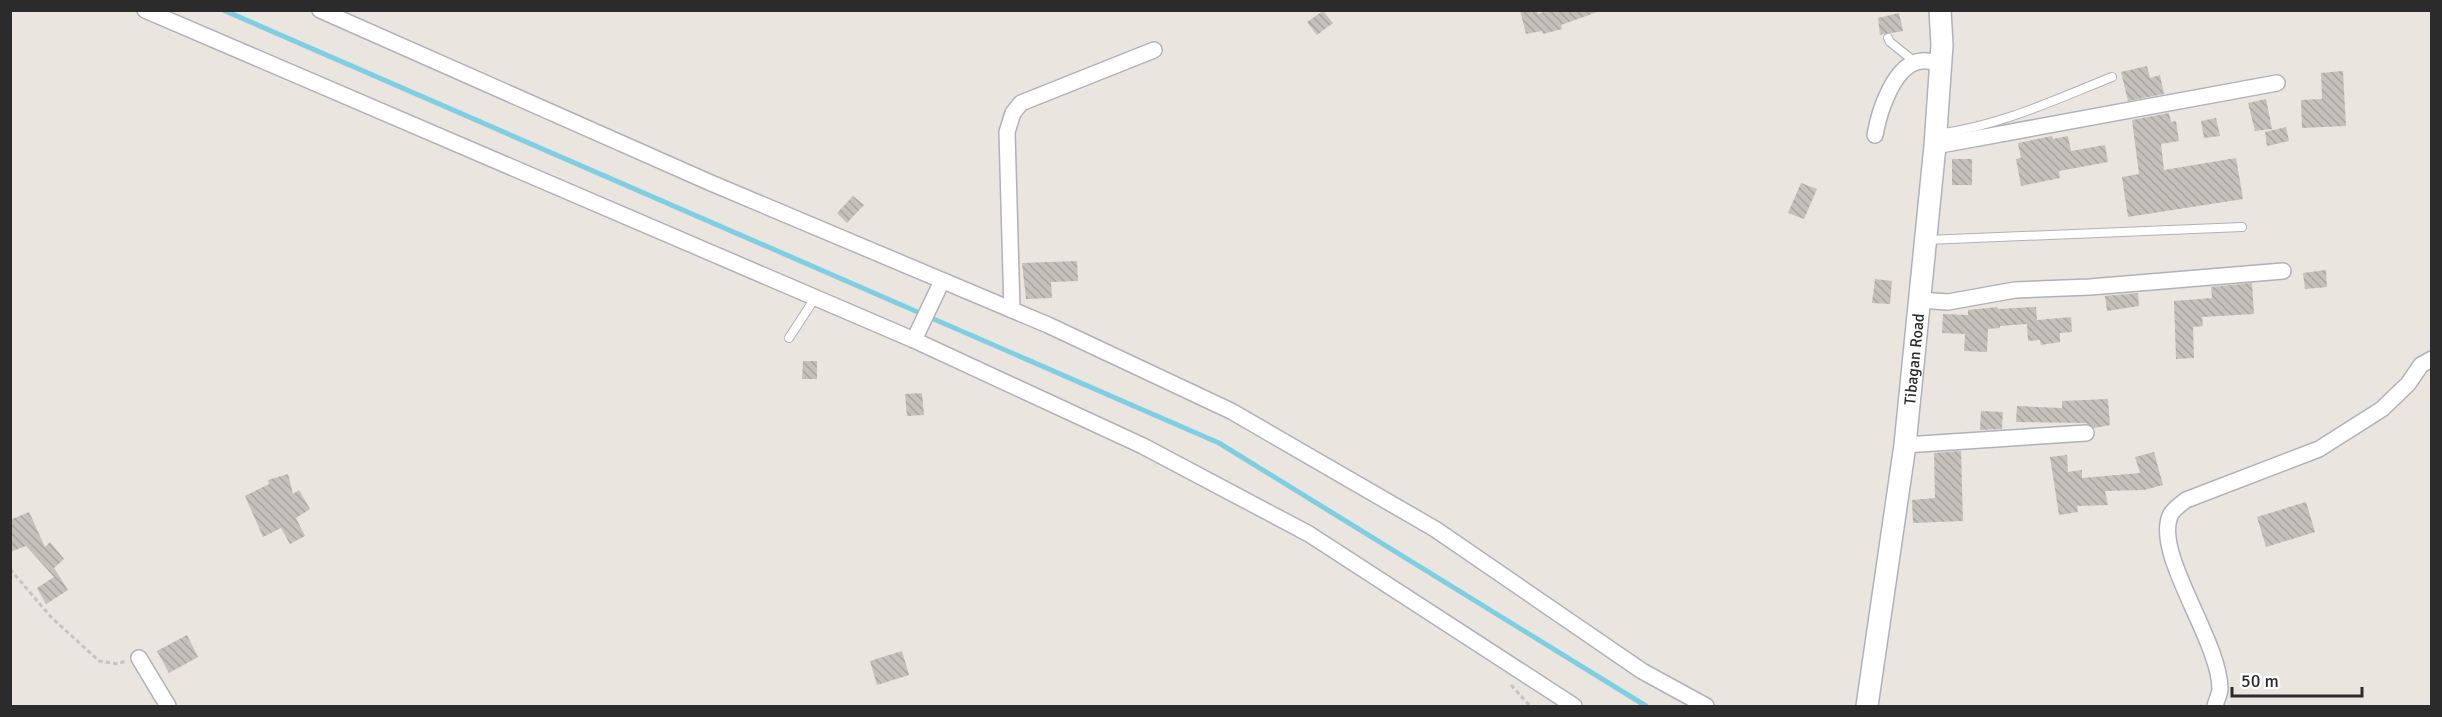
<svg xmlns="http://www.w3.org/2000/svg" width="2442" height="717" viewBox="0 0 2442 717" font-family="Signika,sans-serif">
	<defs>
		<pattern id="building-back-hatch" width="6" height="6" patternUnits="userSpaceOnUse" patternTransform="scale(1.5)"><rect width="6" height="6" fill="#c4c0ba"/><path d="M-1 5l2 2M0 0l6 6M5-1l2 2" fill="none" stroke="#a9a5a0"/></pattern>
	</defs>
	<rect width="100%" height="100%" fill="#ebe5df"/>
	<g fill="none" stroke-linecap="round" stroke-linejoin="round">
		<polyline stroke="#7ecfe2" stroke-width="5" points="223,10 1219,443 1646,706"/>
	</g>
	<g fill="url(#building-back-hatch)">
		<polygon points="1520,10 1537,10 1538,14 1549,10 1597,12 1561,25 1562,29 1543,34 1542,31 1526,34"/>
		<polygon points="1323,11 1333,23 1317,35 1307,22"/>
		<polygon points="1899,13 1903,31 1880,35 1878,18"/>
		<polygon points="2147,66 2150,78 2160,75 2164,94 2128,101 2121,72"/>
		<polygon points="2343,71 2346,126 2302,128 2301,100 2322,99 2321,73"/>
		<polygon points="2266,99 2272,129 2255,131 2248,103"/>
		<polygon points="2169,113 2171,122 2176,121 2179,141 2161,144 2164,170 2236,158 2243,199 2128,217 2122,177 2139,174 2132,120"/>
		<polygon points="2216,118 2220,136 2204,138 2201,121"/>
		<polygon points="2286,127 2289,141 2267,146 2265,132"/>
		<polygon points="2052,136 2053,139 2068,136 2071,151 2105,145 2108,162 2059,171 2060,178 2021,186 2016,159 2021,158 2018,143"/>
		<rect x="1952" y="159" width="20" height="26"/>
		<polygon points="1801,183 1817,189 1804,219 1788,213"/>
		<polygon points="853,196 864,205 847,223 837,213"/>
		<polygon points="1077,261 1078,281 1051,282 1052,298 1026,299 1022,263"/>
		<polygon points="2326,270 2327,287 2305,289 2303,273"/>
		<polygon points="1875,279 1892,281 1890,304 1872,303"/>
		<polygon points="2252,283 2254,314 2202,317 2203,326 2193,327 2194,358 2176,359 2174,301 2212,298 2211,287"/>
		<polygon points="2138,293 2139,306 2107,311 2105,296"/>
		<polygon points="1998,307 1998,309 2036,307 2037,320 2071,317 2072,332 2060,333 2060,342 2041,345 2040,340 2028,341 2027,324 2000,326 2000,328 1988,329 1987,352 1964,351 1965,334 1942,333 1943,314 1968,315 1968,310"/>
		<polygon points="803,361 817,361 817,379 802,379"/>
		<polygon points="922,393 924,415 907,416 905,394"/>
		<polygon points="2108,399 2110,425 2094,428 2086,423 2016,422 2017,406 2062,408 2062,401"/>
		<polygon points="1981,411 2003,412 2002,429 1980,430"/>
		<polygon points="1961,451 1963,521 1913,523 1912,500 1935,498 1934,453"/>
		<polygon points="2154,452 2163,485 2144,490 2105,491 2108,505 2077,506 2078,512 2059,515 2050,457 2067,455 2068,472 2082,470 2082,478 2140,473 2135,457"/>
		<polygon points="288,474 293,494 299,490 310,509 296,518 305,536 290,544 281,528 263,537 245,496 269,484 268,480"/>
		<polygon points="2306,502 2315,532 2266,547 2257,517"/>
		<polygon points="29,512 45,547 50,542 64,559 54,568 68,590 46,604 37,588 54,577 26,546 10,552 10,520"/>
		<polygon points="187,635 198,657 169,673 157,651"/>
		<polygon points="902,651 909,675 877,685 870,661"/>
	</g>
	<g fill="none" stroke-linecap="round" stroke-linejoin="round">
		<g stroke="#afb2ba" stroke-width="10">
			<g id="service">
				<polyline points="1888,38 1890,42 1915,62"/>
				<path d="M 1937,134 C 1999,126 2055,100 2112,77"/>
				<polyline points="1927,240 2242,227"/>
				<polyline points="789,338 815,298"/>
			</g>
		</g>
		<g stroke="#afb2ba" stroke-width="18">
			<g id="minor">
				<polyline points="145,10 914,340 1143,446 1309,534 1574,706"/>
				<polyline points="320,10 711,183 1048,325 1231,411 1435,529 1642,671 1706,706"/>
				<path d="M 1875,135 C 1879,112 1894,63 1922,61 C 1928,60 1935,63 1941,64"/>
				<polyline points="1935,146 2277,83"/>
				<polyline points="1919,300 1948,302 2015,290 2090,287 2283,271"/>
				<polyline points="1012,310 1007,132 1013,113 1021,103 1154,50"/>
				<polyline points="914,340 942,281"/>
				<polyline points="1905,445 2086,433"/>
				<polyline points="139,658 168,706"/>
				<path d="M 2215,706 C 2216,701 2220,694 2220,689 C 2220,641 2154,555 2170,516 C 2172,510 2181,504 2186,500 L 2319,449 L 2382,409 L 2408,384 L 2421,365 L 2432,359"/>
			</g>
		</g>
		<g stroke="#afb2ba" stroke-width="24">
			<g id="secondary">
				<path id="s1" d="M 1867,706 L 1905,445 L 1935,146 L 1942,45 L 1940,10"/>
			</g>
		</g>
		<g stroke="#c4c4c4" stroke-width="3" stroke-dasharray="4.5 3" stroke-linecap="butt">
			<polyline points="10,569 51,617 99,661 118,664 125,661"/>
			<polyline points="1511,685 1530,706"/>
		</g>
		<use href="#service" stroke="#fff" stroke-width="8"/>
		<use href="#minor" stroke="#fff" stroke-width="15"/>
		<use href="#secondary" stroke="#fff" stroke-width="21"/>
	</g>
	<g text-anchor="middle" stroke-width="5" stroke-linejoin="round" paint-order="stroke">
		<g font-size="16" fill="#2b2b2b" stroke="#fff">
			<text dy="6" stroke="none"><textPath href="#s1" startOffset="350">Tibagan Road</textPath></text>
		</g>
	</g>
	<rect width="2442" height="717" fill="none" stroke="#2b2b2b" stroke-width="24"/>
	<path d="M2232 687v9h130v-9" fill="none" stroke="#2b2b2b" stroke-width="3"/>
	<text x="2241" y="687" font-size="18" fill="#2b2b2b" stroke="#ffffff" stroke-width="4.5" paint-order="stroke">50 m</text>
</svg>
